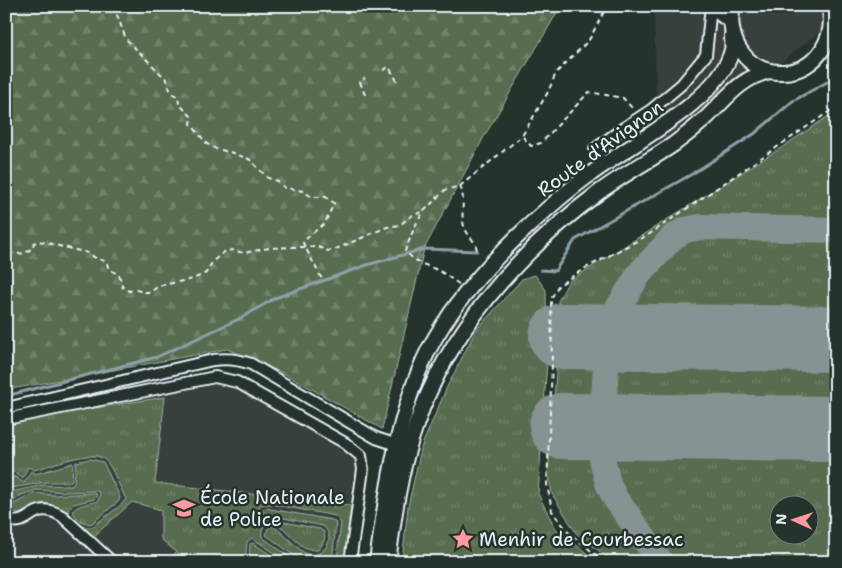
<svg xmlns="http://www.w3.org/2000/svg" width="842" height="568" viewBox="0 0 842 568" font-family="'Shantell Sans',sans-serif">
	<defs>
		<pattern id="grass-tufts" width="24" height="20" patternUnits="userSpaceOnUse" patternTransform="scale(1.25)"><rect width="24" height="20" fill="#596d50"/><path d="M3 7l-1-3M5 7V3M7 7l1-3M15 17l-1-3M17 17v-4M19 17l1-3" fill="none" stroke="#71826a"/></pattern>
		<pattern id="forest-firs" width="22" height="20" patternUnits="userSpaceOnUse" patternTransform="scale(1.25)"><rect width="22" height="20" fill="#596d50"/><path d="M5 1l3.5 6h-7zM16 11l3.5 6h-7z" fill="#71826a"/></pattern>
	</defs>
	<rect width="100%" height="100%" fill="#26332d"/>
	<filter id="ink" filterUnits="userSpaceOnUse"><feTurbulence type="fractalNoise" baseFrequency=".02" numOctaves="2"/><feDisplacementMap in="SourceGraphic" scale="10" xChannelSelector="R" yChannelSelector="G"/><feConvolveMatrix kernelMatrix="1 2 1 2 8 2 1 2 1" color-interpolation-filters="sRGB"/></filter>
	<g filter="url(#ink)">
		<g fill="#373f3e">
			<polygon points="654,6 836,6 836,19 658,159"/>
			<polygon points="222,370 238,376 369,454 355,562 6,562 6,418"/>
		</g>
		<g fill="url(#grass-tufts)" stroke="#a0afa4" fill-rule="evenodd">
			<path d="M 836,111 L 836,562 L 613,562 L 576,533 L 552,494 L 548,472 L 556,373 L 558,301 L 569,281 L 781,148 ZM 780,506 L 810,506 L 810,536 L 780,536 Z"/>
			<polygon points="535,275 546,290 547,361 538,494 556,529 598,562 402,562 408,506 422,445 447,387 476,330 522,279"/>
			<path d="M 165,397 L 155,483 L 349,505 L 351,508 L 345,562 L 336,562 L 341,523 L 336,516 L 270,504 L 260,505 L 259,508 L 259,515 L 263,518 L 320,529 L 324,532 C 326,540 323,544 318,550 C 294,551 288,522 268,522 C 263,526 261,530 262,537 L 297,562 L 288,562 L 252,538 L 247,542 L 245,562 L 168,562 L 176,552 L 161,539 L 161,510 L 132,502 L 94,536 L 89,536 C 79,526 55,499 40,504 C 32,506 27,512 19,514 L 6,508 L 35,493 L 54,495 L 94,493 L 97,495 L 94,499 L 74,504 L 68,510 C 71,520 81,528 92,527 L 121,505 L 126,499 C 121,490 112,466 105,460 C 93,448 50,466 34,470 L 28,467 L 23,478 L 13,471 L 6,482 L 6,424 L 43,416 Z"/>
			<path d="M 90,459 L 103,462 L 120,497 L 119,501 L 91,524 C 85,523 80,521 76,517 C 65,506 92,503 98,501 L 100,494 L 97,491 L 65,492 L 36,490 L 22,495 L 11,503 L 6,502 L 6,493 L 43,485 L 72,486 L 74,482 L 76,462 Z"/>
			<polygon points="73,463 72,480 70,482 47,482 6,489 14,476 24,483 31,471 35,474"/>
			<path d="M 265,508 L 332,520 L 336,523 L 332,562 L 303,562 L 266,535 L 268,528 L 271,526 L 275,527 L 303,552 C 320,562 339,540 323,526 L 264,514 L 262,510 Z"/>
			<polygon points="253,543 281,562 269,562 268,557 263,554 257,556 256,562 249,562 250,544"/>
		</g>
		<polygon fill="url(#forest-firs)" stroke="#a0afa4" points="6,6 561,6 485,135 424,249 382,429 285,374 227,349 6,390"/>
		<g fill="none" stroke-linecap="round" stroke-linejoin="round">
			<g stroke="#8da1aa" stroke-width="3">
				<polyline points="541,270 555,271 575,240 692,174 754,134 793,101 836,77"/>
				<polyline points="6,396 157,357 241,318 275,298 367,265 424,249 477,251"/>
			</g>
			<polyline stroke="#879292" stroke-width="26" points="661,562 615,498 608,483 602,459 602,427 608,337 618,308 639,274 673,237 685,230 700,227 836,230"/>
			<g stroke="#879292" stroke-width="66">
				<polyline points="562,336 836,339"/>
				<polyline points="562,426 836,429"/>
			</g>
			<g stroke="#e8f1f8" stroke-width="14">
				<g id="minor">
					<polyline points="715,6 720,16 731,24"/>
					<polyline points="604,165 595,149 625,127 651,110 682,84 706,55 711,6"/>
					<path d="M 6,408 L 213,360 C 227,358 238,359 251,364 L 376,438 L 397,445"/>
					<polyline points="6,419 215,377 237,382 345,443 361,456 363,469 350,562"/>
					<path d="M 6,518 C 30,532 30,497 62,516 L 112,562"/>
				</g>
			</g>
			<g stroke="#e8f1f8" stroke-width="18">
				<g id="major">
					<path d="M 733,6 C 725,39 747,74 783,72 C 817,71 837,37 829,6"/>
					<path d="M 377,562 C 386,494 398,410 429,349 C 451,307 483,270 517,237 C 541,214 565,192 592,173 C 631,144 720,100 732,50 C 733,46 732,40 732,35"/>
					<path d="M 388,562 C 394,516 400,469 416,425 C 448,331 519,252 598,193 C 622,175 649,161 674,144 C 685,136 696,127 706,118 C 727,98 739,79 769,71"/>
				</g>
			</g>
			<g stroke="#e8f1f8" stroke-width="19">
				<polyline id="highway" points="832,26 836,16"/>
			</g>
			<g stroke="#e8f1f8" stroke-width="2" stroke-dasharray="5 4" stroke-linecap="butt">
				<polyline points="120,6 117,15 126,39 167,80 171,93 178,96 179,104 192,117 191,124 207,144 216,149 230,152 249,159 268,178 277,181 285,188 303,191 312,197 326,197 334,203 325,223 309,236 303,243 323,281"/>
				<polyline points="383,70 389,67 397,81"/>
				<polyline points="365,95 360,82 365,78"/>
				<polyline points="523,137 531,146 541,143 589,92 623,98 634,110"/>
				<path d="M 460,186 C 466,199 460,212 464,226 C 467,236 476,240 477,251"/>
				<path d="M 6,243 L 11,253 C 21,255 31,253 34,243 L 39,241 L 88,253 L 97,259 L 106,261 L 109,269 L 119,275 L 123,288 L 129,291 L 136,290 L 144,292 L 151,292 L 158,286 L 193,279 L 206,273 L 213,261 L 224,252 L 232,250 L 244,253 L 269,248 L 293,247 L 318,247 L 328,251 L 336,249 L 387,227 L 400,225 L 411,216 L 424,211"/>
				<path d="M 459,284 C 451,279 443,272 435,269 C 420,263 417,263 405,251 L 415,226 L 424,211 L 445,190 L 460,186 L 522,136 L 548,92 L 556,73 L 589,40 L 607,6"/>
				<polyline points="605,562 569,533 552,511 547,484 552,364 551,299 558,286 582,270 648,235 836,107"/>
			</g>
			<use href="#minor" stroke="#26332d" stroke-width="10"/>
			<use href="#major" stroke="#26332d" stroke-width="14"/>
			<use href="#highway" stroke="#26332d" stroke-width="15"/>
		</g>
	</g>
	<defs>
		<g id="university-bare" transform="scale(1.725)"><path d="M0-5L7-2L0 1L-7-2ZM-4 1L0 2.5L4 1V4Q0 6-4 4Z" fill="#ff9aa2" stroke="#26332d" stroke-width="2.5" paint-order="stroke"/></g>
		<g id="sight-bare" transform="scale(1.725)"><path d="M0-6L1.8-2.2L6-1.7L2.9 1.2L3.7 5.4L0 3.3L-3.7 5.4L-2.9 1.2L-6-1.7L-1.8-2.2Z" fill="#ff9aa2" stroke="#26332d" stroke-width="2.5" paint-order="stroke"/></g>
	</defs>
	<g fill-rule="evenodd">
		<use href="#university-bare" x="184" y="508"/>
		<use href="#sight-bare" x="463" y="539"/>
	</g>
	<g text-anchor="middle" stroke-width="5" stroke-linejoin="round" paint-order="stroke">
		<g font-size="19" fill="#e8f1f8" stroke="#26332d">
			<text transform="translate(600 148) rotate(-36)" y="7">Route d'Avignon</text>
		</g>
		<g font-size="19" fill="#e8f1f8" stroke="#26332d" text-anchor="start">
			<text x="200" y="504">École Nationale<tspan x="200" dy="22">de Police</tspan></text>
			<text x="479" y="546">Menhir de Courbessac</text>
		</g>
	</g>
	<rect width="842" height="568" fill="none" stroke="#26332d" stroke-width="25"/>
	<rect x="12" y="12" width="817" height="543" fill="none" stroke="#e8f1f8" stroke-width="2" filter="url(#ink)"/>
	<g transform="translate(794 520) rotate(273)"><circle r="24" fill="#26332d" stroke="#747f7e"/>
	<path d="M0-4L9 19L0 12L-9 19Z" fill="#ff9aa2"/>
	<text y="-8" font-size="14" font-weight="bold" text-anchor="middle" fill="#e8f1f8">N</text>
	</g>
</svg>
